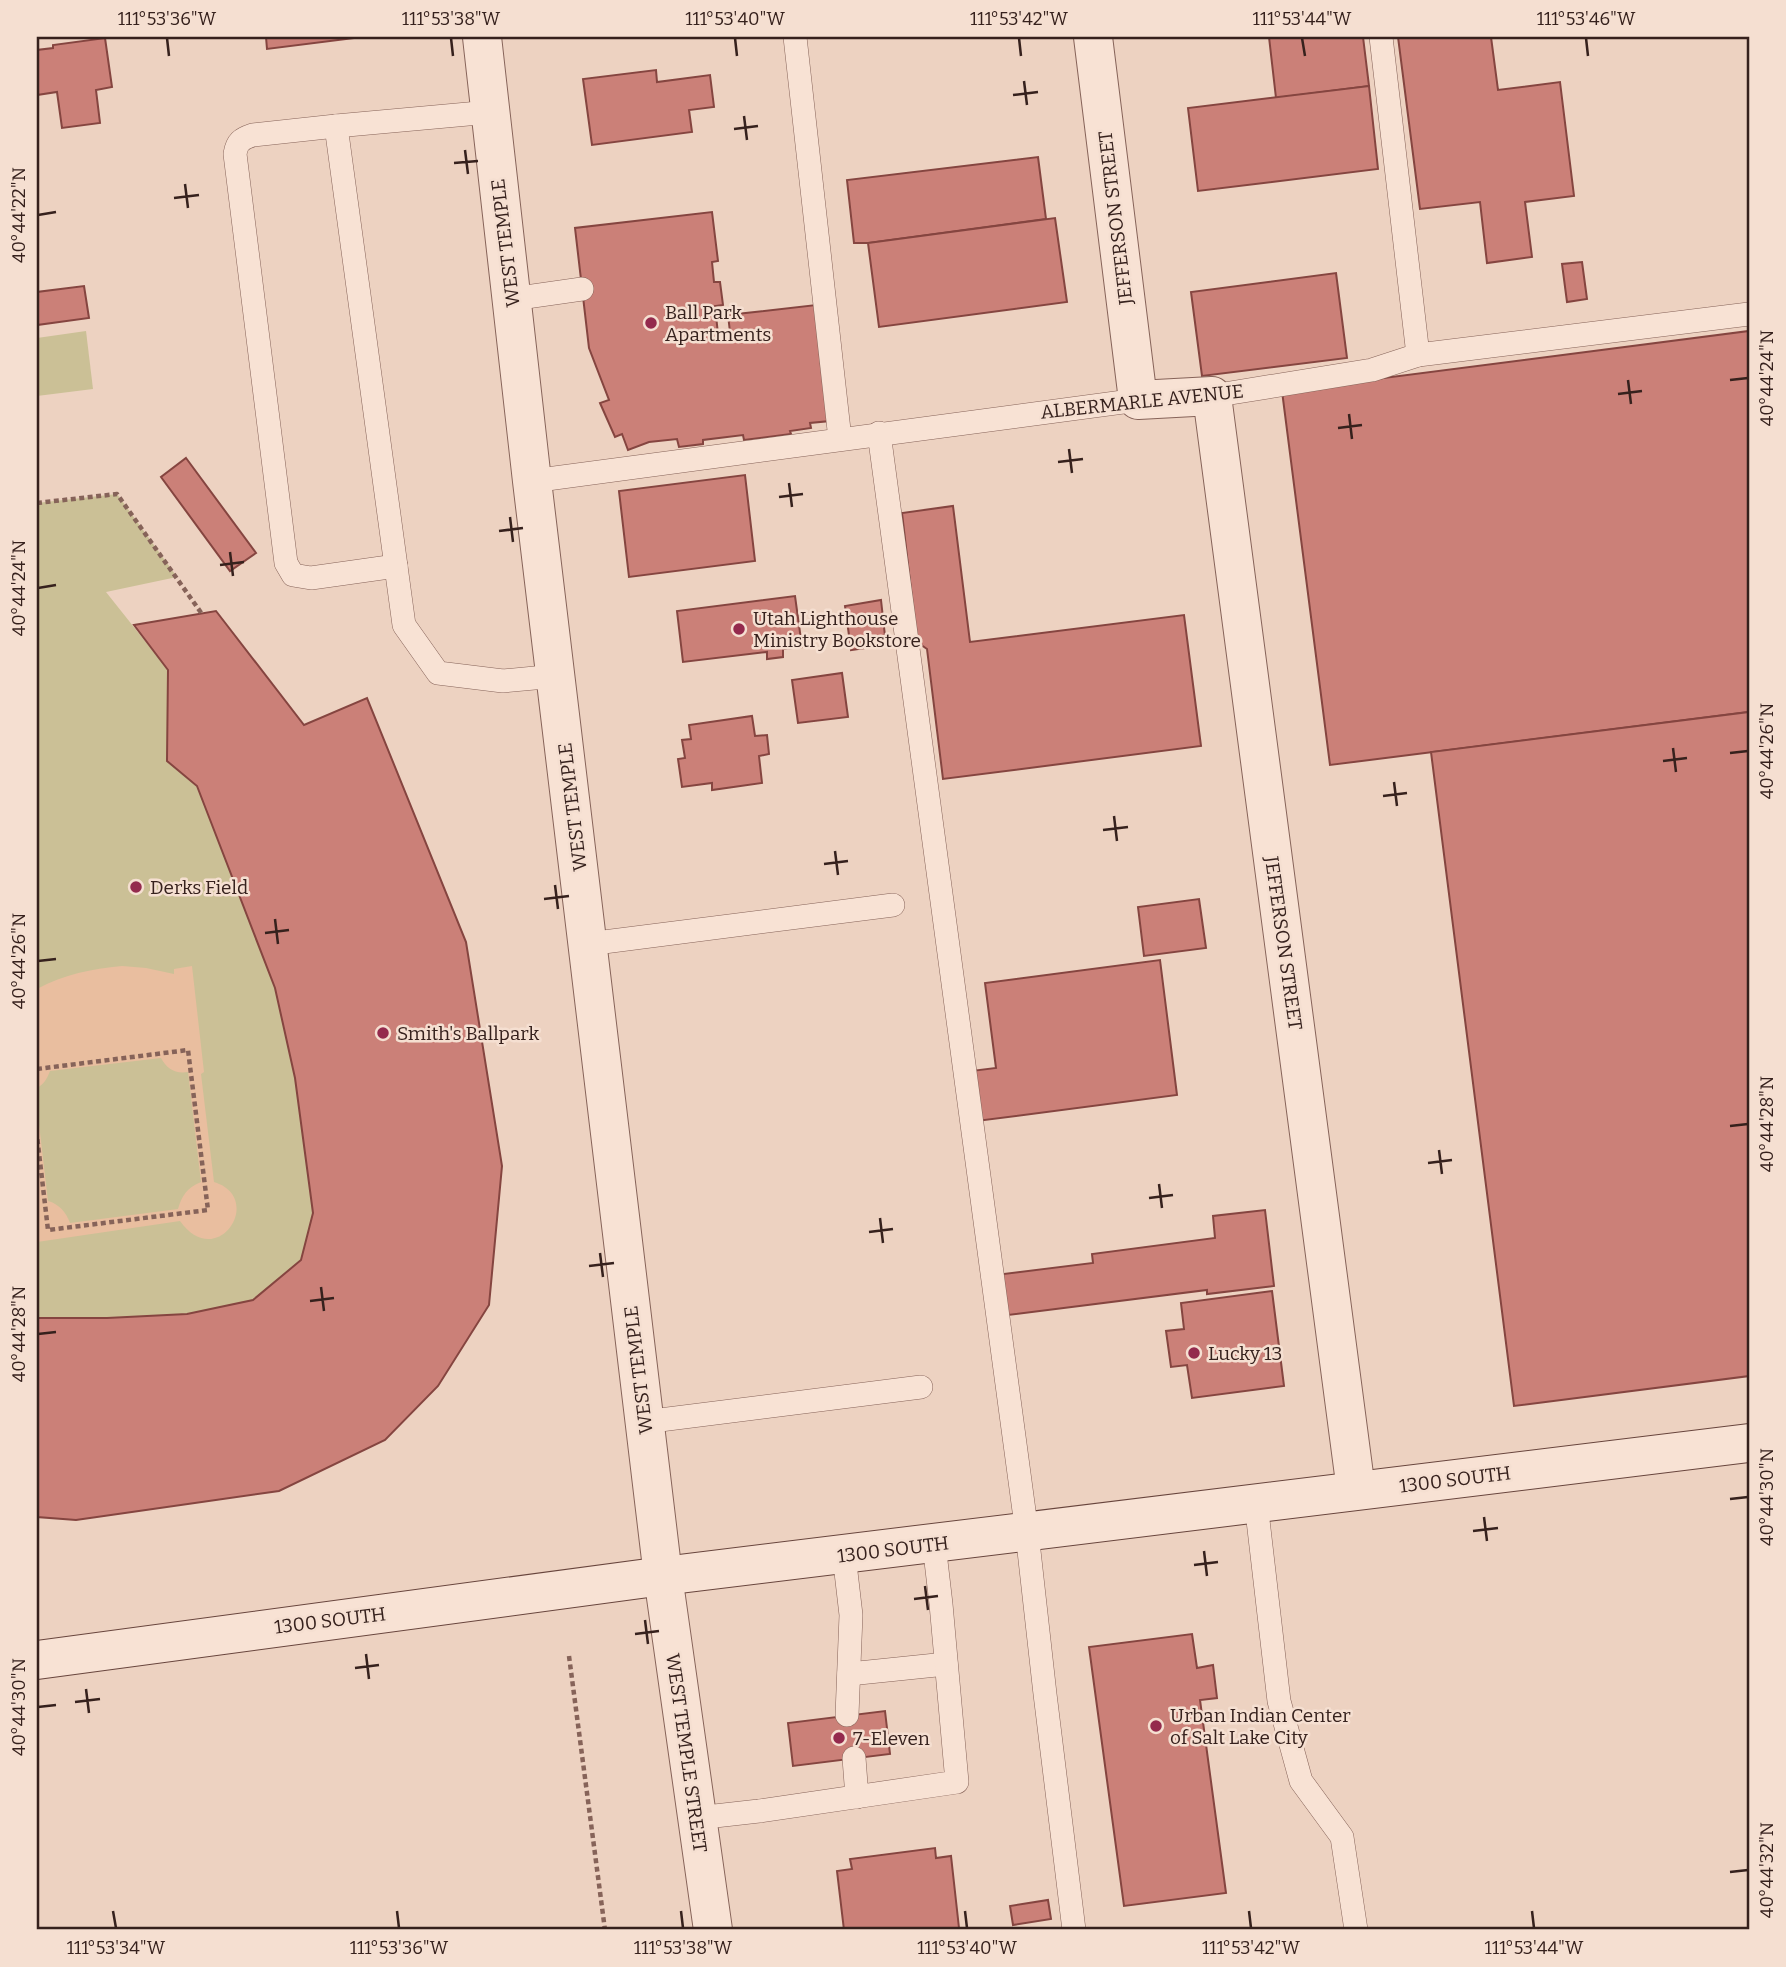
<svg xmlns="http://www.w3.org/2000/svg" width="1786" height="1967" viewBox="0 0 1786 1967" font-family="Bitter,serif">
	<rect width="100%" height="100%" fill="#edd2c1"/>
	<g fill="#cbc096">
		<polygon points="86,331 93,389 37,396 37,338"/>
		<polygon points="117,494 177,577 106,592 168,670 167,761 197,786 275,988 295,1078 313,1213 301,1260 253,1300 187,1314 107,1318 37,1318 37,503"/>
	</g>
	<path fill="#e9be9f" d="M 122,966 L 146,968 L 174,974 L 174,969 L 192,966 L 204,1072 L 201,1074 L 214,1182 C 266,1198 217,1273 180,1221 L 37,1242 L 37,1107 L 48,1201 C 59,1204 66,1212 70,1223 L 178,1209 C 182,1195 187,1188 201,1182 L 188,1072 C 175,1074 167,1069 161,1058 L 50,1071 C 47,1079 44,1084 37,1088 L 37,989 C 65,974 91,969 122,966 Z"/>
	<g fill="#cb8078" stroke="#854540" stroke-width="2">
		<polygon points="266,37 362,37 267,49"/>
		<polygon points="1269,37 1363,37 1369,86 1276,98"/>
		<polygon points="1398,37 1491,37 1498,90 1560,82 1574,196 1525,202 1532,257 1487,263 1480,202 1420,209"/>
		<polygon points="105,38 112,87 96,90 100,123 62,128 57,92 37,95 37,50 53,48 53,45"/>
		<polygon points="656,70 657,82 710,75 714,107 689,110 692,132 592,145 583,79"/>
		<polygon points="1369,86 1378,169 1198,191 1188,108"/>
		<polygon points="1038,157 1046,219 868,243 854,243 847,180"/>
		<polygon points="712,212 718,261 712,262 714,282 720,282 723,305 715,306 718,334 730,332 728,315 816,305 830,421 810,423 811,428 790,431 791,434 744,440 743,435 703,440 703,444 679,447 677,439 649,442 628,450 622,434 615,437 600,403 609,400 589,348 575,228"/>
		<polygon points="1055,218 1067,302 879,327 868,243"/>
		<polygon points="1582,262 1587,299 1567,302 1562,264"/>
		<polygon points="1336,273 1347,358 1202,376 1191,292"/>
		<polygon points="84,286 89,318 37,325 37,292"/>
		<polygon points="1749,331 1749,712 1330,765 1282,391"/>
		<polygon points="186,458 256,553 230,571 161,477"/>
		<polygon points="745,475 755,561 629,577 619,491"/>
		<polygon points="953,506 970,642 1184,615 1201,746 943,779 927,649 917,642 902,513"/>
		<polygon points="795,596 802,647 783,649 783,657 767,659 767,652 683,662 677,611"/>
		<polygon points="881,600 886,645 851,650 845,606"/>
		<polygon points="216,611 304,725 367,698 466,942 502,1166 489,1305 438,1386 385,1440 279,1491 76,1520 37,1517 37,1318 107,1318 187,1314 253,1300 301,1260 313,1213 295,1078 275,988 197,786 167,761 168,670 134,625"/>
		<polygon points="842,673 848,717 798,723 792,680"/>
		<polygon points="1749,712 1749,1376 1514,1406 1431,752"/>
		<polygon points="752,716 755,736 767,735 769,754 759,756 762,783 712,790 712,783 682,787 678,759 685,758 682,740 691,739 689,725"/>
		<polygon points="1199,899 1206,948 1144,956 1138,907"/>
		<polygon points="1160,960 1177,1095 977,1121 971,1071 996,1068 985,983"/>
		<polygon points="1265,1210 1274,1286 1207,1294 1207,1290 1000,1316 995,1275 1093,1263 1092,1254 1215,1238 1213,1216"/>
		<polygon points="1272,1291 1284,1386 1192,1398 1187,1365 1171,1367 1166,1331 1184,1329 1181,1303"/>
		<polygon points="1192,1634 1197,1668 1213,1665 1217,1698 1200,1700 1226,1893 1124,1906 1089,1647"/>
		<polygon points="885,1711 890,1754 793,1766 788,1723"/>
		<polygon points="935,1848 936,1858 951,1856 959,1928 940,1930 844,1930 837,1871 852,1869 850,1859"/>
		<polygon points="1048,1900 1051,1919 1013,1925 1010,1906"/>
	</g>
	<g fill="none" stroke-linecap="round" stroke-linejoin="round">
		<g stroke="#866359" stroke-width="24">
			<g id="service">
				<polyline points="795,37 840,439"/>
				<polyline points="1381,37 1418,355"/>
				<polyline points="490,112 336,126 404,625 438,673 503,681 556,676"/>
				<path d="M 336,126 L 253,135 C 241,139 237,142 235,154 L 286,563 L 293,575 L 311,578 L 396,566"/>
				<polyline points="512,299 582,289"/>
				<polyline points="1212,396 1372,370 1418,355 1749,314"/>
				<polyline points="879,433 1027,1533 1045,1694 1074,1930"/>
				<polyline points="532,481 1138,400"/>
				<polyline points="588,944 893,905"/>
				<polyline points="644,1422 921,1387"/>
				<polyline points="1256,1503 1279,1701 1301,1781 1342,1837 1356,1930"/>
				<polyline points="844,1555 851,1615 847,1715"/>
				<polyline points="849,1674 946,1664"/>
				<polyline points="854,1758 857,1797"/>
				<polyline points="697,1818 759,1811 957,1782 941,1604 934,1544"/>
			</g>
		</g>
		<g stroke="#866359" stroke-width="40">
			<g id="minor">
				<polyline points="482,37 532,481 663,1576"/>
				<polyline points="1093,37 1138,400 1212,396 1356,1490"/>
			</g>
		</g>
		<g stroke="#866359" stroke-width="40">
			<polyline id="tertiary" points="663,1576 713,1930"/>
		</g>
		<g stroke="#68453d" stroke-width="40">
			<polyline id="secondary" points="37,1660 663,1576 1749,1443"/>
		</g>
		<g stroke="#866359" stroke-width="4.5" stroke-dasharray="5 3.5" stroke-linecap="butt">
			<polyline points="37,503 117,494 202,614"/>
			<polyline points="37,1069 188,1050 208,1210 48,1230 37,1136"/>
			<polyline points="569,1656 605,1930"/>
		</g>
		<use href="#service" stroke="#f8e2d4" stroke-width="23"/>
		<use href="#minor" stroke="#f8e2d4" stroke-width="38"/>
		<use href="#tertiary" stroke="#f8e2d4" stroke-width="38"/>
		<use href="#secondary" stroke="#f8e2d4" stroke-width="38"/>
	</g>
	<path fill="none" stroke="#36211d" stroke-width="2.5" d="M 167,38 L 169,56M 451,38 L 453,56M 735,38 L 737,56M 1019,38 L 1021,56M 1302,38 L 1305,56M 1586,38 L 1588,56M 1024,81 L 1027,105M 1013,95 L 1038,92M 744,116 L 747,140M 734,129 L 758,126M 465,150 L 468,174M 454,163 L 478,161M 185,184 L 188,208M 174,198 L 199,195M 38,215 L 56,212M 1628,380 L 1631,404M 1730,380 L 1748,378M 1618,394 L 1642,391M 1349,414 L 1352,439M 1338,428 L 1362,425M 1069,449 L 1072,473M 1058,462 L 1083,459M 789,483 L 792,507M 779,497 L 803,494M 510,517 L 513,542M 499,531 L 523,528M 230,552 L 233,576M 220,565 L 244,562M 38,588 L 56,585M 1673,748 L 1676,772M 1730,753 L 1748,751M 1663,761 L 1687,758M 1394,782 L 1397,806M 1383,796 L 1407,793M 1114,816 L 1117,841M 1103,830 L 1128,827M 835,851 L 838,875M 824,864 L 848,861M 555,885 L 558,909M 544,899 L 569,896M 275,919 L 278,944M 265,933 L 289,930M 38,961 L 56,959M 1730,1126 L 1748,1124M 1439,1150 L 1442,1174M 1428,1163 L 1452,1160M 1159,1184 L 1162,1208M 1149,1198 L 1173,1195M 880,1218 L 883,1243M 869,1232 L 893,1229M 600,1253 L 603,1277M 589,1266 L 614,1263M 321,1287 L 324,1311M 310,1301 L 334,1298M 38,1334 L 56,1332M 1730,1499 L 1748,1497M 1484,1517 L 1487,1541M 1473,1531 L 1498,1528M 1204,1551 L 1207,1576M 1194,1565 L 1218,1562M 925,1586 L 928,1610M 914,1599 L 938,1596M 645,1620 L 648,1644M 635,1634 L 659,1631M 366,1654 L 369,1679M 355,1668 L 379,1665M 86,1689 L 89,1713M 75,1702 L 100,1699M 38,1707 L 56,1705M 1730,1872 L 1748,1870M 113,1911 L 116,1928M 397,1911 L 399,1928M 681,1911 L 683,1928M 965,1911 L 967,1928M 1249,1911 L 1251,1928M 1532,1911 L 1534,1928"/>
	<g fill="#942a4d" stroke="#f5dfd1" stroke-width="2.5">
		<circle cx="651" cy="323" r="7"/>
		<circle cx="739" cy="629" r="7"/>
		<circle cx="136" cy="887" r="7"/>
		<circle cx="383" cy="1033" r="7"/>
		<circle cx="1194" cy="1353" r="7"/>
		<circle cx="1156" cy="1726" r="7"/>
		<circle cx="839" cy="1738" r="7"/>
	</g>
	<g text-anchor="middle" stroke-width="5" stroke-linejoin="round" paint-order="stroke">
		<g font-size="19" fill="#36211d" stroke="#f5dfd1">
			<text transform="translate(1115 218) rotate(-97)" y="7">JEFFERSON STREET</text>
			<text transform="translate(505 243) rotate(-97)" y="7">WEST TEMPLE</text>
			<text transform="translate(1142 401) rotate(-6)" y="7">ALBERMARLE AVENUE</text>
			<text transform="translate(572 807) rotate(-97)" y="7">WEST TEMPLE</text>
			<text transform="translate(1284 943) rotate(82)" y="7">JEFFERSON STREET</text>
			<text transform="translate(638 1370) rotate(-97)" y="7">WEST TEMPLE</text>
			<text transform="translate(1455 1479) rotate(-7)" y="7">1300 SOUTH</text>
			<text transform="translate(893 1549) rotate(-7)" y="7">1300 SOUTH</text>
			<text transform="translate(330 1620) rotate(-7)" y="7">1300 SOUTH</text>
			<text transform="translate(687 1753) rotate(82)" y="7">WEST TEMPLE STREET</text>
		</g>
		<g font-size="19" fill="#36211d" stroke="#f5dfd1" text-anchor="start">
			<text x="665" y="319">Ball Park<tspan x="665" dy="22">Apartments</tspan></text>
			<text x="753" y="625">Utah Lighthouse<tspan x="753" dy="22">Ministry Bookstore</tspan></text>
			<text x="150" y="894">Derks Field</text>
			<text x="397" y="1040">Smith's Ballpark</text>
			<text x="1208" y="1360">Lucky 13</text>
			<text x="1170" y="1722">Urban Indian Center<tspan x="1170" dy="22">of Salt Lake City</tspan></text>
			<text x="853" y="1745">7-Eleven</text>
		</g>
	</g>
	<rect width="1786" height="1967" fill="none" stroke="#f5dfd1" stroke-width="77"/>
	<rect x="38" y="38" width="1710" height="1890" fill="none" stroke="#36211d" stroke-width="2.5"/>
	<g font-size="18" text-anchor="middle" fill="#36211d">
		<text x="167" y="25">111°53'36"W</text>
		<text x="451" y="25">111°53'38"W</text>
		<text x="735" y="25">111°53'40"W</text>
		<text x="1019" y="25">111°53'42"W</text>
		<text x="1302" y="25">111°53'44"W</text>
		<text x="1586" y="25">111°53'46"W</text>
		<text transform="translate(19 215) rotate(-90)" y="6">40°44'22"N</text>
		<text transform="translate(1767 378) rotate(-90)" y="6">40°44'24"N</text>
		<text transform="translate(19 588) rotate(-90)" y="6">40°44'24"N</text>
		<text transform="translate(1767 751) rotate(-90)" y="6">40°44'26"N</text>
		<text transform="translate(19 961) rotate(-90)" y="6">40°44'26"N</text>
		<text transform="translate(1767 1124) rotate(-90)" y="6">40°44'28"N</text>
		<text transform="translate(19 1334) rotate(-90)" y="6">40°44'28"N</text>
		<text transform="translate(1767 1497) rotate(-90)" y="6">40°44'30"N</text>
		<text transform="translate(19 1707) rotate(-90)" y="6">40°44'30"N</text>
		<text transform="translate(1767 1870) rotate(-90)" y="6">40°44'32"N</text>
		<text x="116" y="1954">111°53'34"W</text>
		<text x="399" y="1954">111°53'36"W</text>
		<text x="683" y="1954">111°53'38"W</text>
		<text x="967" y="1954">111°53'40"W</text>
		<text x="1251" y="1954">111°53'42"W</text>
		<text x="1534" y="1954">111°53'44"W</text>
	</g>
</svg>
